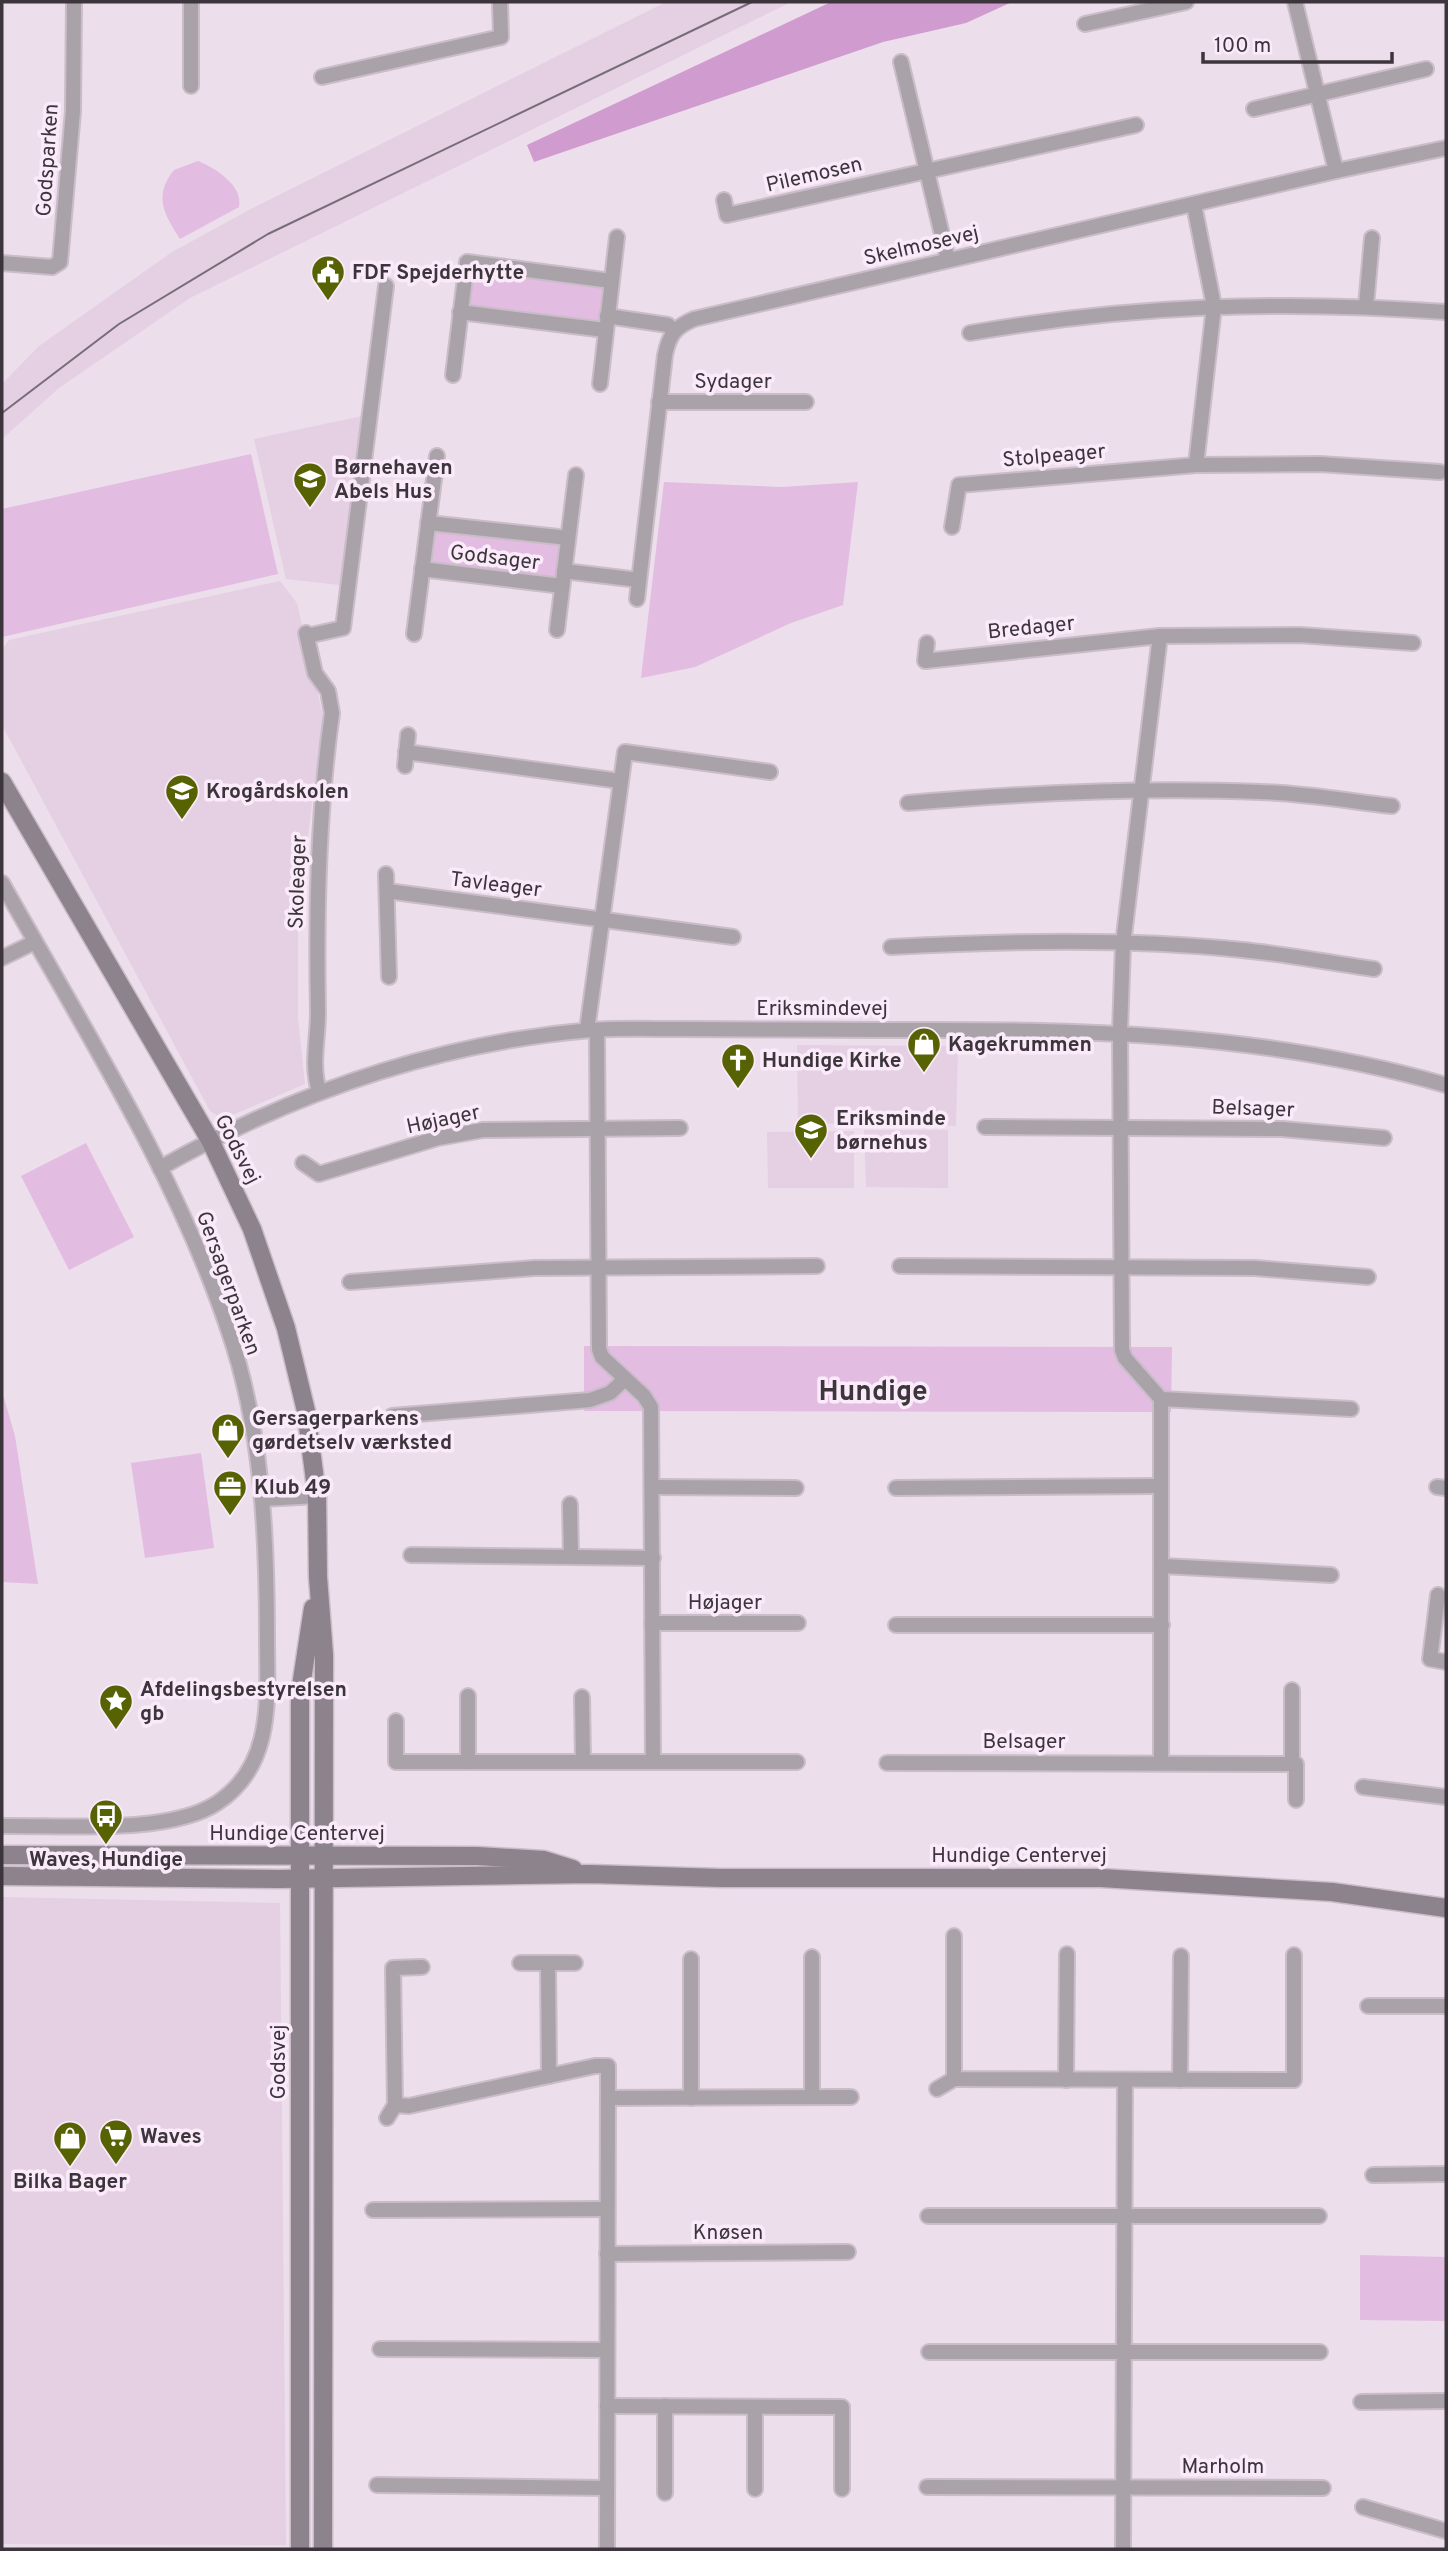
<svg xmlns="http://www.w3.org/2000/svg" width="1448" height="2551" viewBox="0 0 1448 2551" font-family="Overpass,sans-serif">
	<rect width="100%" height="100%" fill="#eddeec"/>
	<g fill="#e4cfe3">
		<polygon points="666,2 791,2 190,298 59,388 2,439 2,384 39,346 172,252 249,210"/>
		<polygon points="362,416 340,585 286,579 254,439"/>
		<polygon points="280,581 297,603 323,716 298,917 298,1018 305,1084 223,1119 210,1111 2,725 2,649 9,640"/>
		<polygon points="797,1045 958,1046 956,1126 798,1123"/>
		<polygon points="864,1130 948,1130 948,1188 866,1187"/>
		<polygon points="854,1131 854,1188 768,1188 767,1132"/>
		<polygon points="2,1897 280,1903 286,2545 2,2544"/>
	</g>
	<g fill="#e2bce1">
		<path d="M 198,161 C 215,168 243,185 239,207 L 180,239 C 164,214 153,196 174,170 Z"/>
		<polygon points="477,269 602,283 602,321 469,308 471,272"/>
		<polygon points="251,454 278,574 2,637 2,509"/>
		<polygon points="664,482 782,487 858,482 843,605 791,623 695,667 641,678"/>
		<path d="M 436,529 L 556,544 L 560,548 L 558,574 L 552,580 L 432,565 C 427,554 429,538 436,529 Z"/>
		<polygon points="86,1143 134,1237 69,1270 21,1176"/>
		<polygon points="584,1346 1172,1347 1171,1412 584,1411"/>
		<polygon points="2,1391 15,1436 38,1584 2,1582"/>
		<polygon points="201,1453 214,1548 145,1558 131,1463"/>
		<polygon points="1360,2255 1446,2257 1446,2321 1360,2320"/>
	</g>
	<polygon fill="#d09bce" points="831,2 1012,2 966,23 883,42 534,162 527,145"/>
	<g fill="none" stroke-linecap="round" stroke-linejoin="round">
		<g stroke="#cabcc9" stroke-width="18">
			<g id="street">
				<polyline points="1295,2 1336,171"/>
				<polyline points="1085,24 1186,2"/>
				<polyline points="901,62 948,260"/>
				<polyline points="322,77 501,37 500,2"/>
				<polyline points="191,86 191,2"/>
				<polyline points="1254,109 1426,69"/>
				<polyline points="724,200 727,215 1136,125"/>
				<polyline points="1194,205 1214,306 1196,465"/>
				<polyline points="2,263 52,267 60,262 73,111 74,2"/>
				<polyline points="1366,306 1372,238"/>
				<polyline points="460,312 605,330"/>
				<polyline points="607,316 668,325 673,332"/>
				<path d="M 970,333 C 1131,305 1284,300 1446,312"/>
				<polyline points="453,375 467,262 611,281"/>
				<polyline points="600,384 617,237"/>
				<polyline points="659,402 806,402"/>
				<polyline points="428,523 568,538"/>
				<polyline points="952,527 959,485 1196,465 1320,464 1440,472"/>
				<polyline points="422,569 562,586"/>
				<polyline points="564,571 639,580"/>
				<path d="M 637,599 L 665,355 C 669,335 675,327 694,319 L 1336,171 L 1446,148"/>
				<polyline points="557,630 576,475"/>
				<path d="M 306,633 L 315,673 L 328,691 L 332,713 C 318,812 316,911 318,1012 C 318,1039 311,1065 319,1091"/>
				<polyline points="414,634 437,456"/>
				<polyline points="307,636 343,628 386,286"/>
				<polyline points="1160,636 1123,944 1120,1031 1122,1350 1125,1358 1161,1399 1161,1762"/>
				<polyline points="927,643 925,661 1160,636 1299,635 1413,643"/>
				<polyline points="406,752 620,781"/>
				<polyline points="405,766 408,735"/>
				<path d="M 908,803 C 1025,793 1141,787 1260,792 C 1304,793 1348,801 1392,806"/>
				<polyline points="386,874 389,977"/>
				<path d="M 2,883 C 83,1028 175,1171 228,1329 C 262,1427 267,1534 267,1637 C 267,1697 275,1765 217,1803 C 169,1835 61,1825 2,1826"/>
				<polyline points="387,891 733,937"/>
				<path d="M 891,947 C 1008,941 1125,938 1242,950 C 1286,954 1330,963 1374,969"/>
				<polyline points="2,958 35,942"/>
				<polyline points="587,1030 625,752 770,772"/>
				<polyline points="597,1030 599,1349 602,1357 644,1396 651,1407 653,1762"/>
				<polyline points="985,1127 1282,1129 1384,1138"/>
				<polyline points="303,1163 319,1174 438,1138 483,1130 680,1128"/>
				<path d="M 160,1168 C 293,1093 438,1043 591,1030 C 620,1028 649,1029 677,1029 C 748,1029 818,1030 889,1030 C 1079,1029 1262,1032 1446,1085"/>
				<polyline points="900,1266 1255,1268 1368,1277"/>
				<polyline points="350,1282 535,1268 817,1266"/>
				<polyline points="1161,1399 1351,1409"/>
				<polyline points="392,1416 590,1400 610,1393 625,1379"/>
				<polyline points="653,1487 796,1488"/>
				<polyline points="1437,1487 1446,1488"/>
				<polyline points="896,1488 1160,1486"/>
				<polyline points="262,1499 317,1496"/>
				<polyline points="570,1504 571,1557"/>
				<polyline points="411,1555 653,1558"/>
				<polyline points="1163,1566 1331,1575"/>
				<polyline points="1438,1595 1430,1659 1446,1662"/>
				<polyline points="652,1623 798,1623"/>
				<polyline points="896,1625 1162,1625"/>
				<polyline points="582,1697 583,1762"/>
				<polyline points="396,1721 396,1762 797,1762"/>
				<polyline points="468,1762 468,1696"/>
				<polyline points="887,1763 1296,1764 1296,1800"/>
				<polyline points="1292,1764 1292,1690"/>
				<polyline points="1363,1787 1446,1797"/>
				<polyline points="954,1936 954,2079 1294,2080 1294,1955"/>
				<polyline points="691,1959 691,2098"/>
				<polyline points="520,1963 575,1963"/>
				<polyline points="548,1963 549,2076"/>
				<polyline points="422,1967 393,1968 395,2105 409,2106 595,2066 608,2066 607,2549"/>
				<polyline points="1368,2006 1446,2006"/>
				<polyline points="1066,2080 1067,1954"/>
				<polyline points="1180,2080 1181,1956"/>
				<polyline points="937,2089 954,2079"/>
				<polyline points="812,2097 812,1957"/>
				<polyline points="608,2098 851,2097"/>
				<polyline points="387,2118 395,2105"/>
				<polyline points="1373,2175 1446,2174"/>
				<polyline points="373,2210 607,2209"/>
				<polyline points="928,2216 1319,2216"/>
				<polyline points="607,2254 848,2252"/>
				<polyline points="380,2349 607,2350"/>
				<polyline points="929,2352 1320,2352"/>
				<polyline points="1361,2402 1446,2401"/>
				<polyline points="607,2406 842,2407 842,2489"/>
				<polyline points="377,2485 607,2488"/>
				<polyline points="927,2487 1323,2488"/>
				<polyline points="755,2489 755,2407"/>
				<polyline points="665,2493 665,2406"/>
				<polyline points="1363,2507 1446,2531"/>
				<polyline points="1123,2549 1125,2080"/>
			</g>
		</g>
		<g stroke="#cabcc9" stroke-width="21">
			<g id="secondary">
				<polyline points="2,782 210,1140 252,1229 286,1328 306,1411 317,1496 318,1577 324,1655 323,2549"/>
				<polyline points="2,1855 477,1856 544,1860 573,1869"/>
				<polyline points="2,1876 279,1879 590,1874 721,1878 1101,1878 1332,1892 1446,1908"/>
				<polyline points="300,2549 300,1693 313,1608"/>
			</g>
		</g>
		<use href="#street" stroke="#a9a2a9" stroke-width="14"/>
		<use href="#secondary" stroke="#8c838c" stroke-width="18"/>
		<polyline stroke="#766d76" stroke-width="2" points="2,413 119,324 268,234 752,2"/>
	</g>
	<defs>
		<g id="civic-pin" transform="scale(1.75)"><path d="M0 17L-7.5 6A9.5 9.5 0 1 1 7.5 6Z" fill="#576203" stroke="#fbebfa"/><path d="M-.6-6.5H3V-4.5H.6V-3L4-1V1h2V6H-6V1h2V-1L-.6-3ZM-1.2 2.5V6h2.4V2.5Z" fill="#fff"/></g>
		<g id="school-pin" transform="scale(1.75)"><path d="M0 17L-7.5 6A9.5 9.5 0 1 1 7.5 6Z" fill="#576203" stroke="#fbebfa"/><path d="M0-5L7-2L0 1L-7-2ZM-4 1L0 2.5L4 1V4Q0 6-4 4Z" fill="#fff"/></g>
		<g id="shop-pin" transform="scale(1.75)"><path d="M0 17L-7.5 6A9.5 9.5 0 1 1 7.5 6Z" fill="#576203" stroke="#fbebfa"/><path d="M-5-2.5h2.3a2.7 3.5 0 0 1 5.4 0H5L5.5 6h-11ZM-1.5-2.5h3a1.5 2.3 0 0 0-3 0Z" fill="#fff"/></g>
		<g id="church-pin" transform="scale(1.75)"><path d="M0 17L-7.5 6A9.5 9.5 0 1 1 7.5 6Z" fill="#576203" stroke="#fbebfa"/><path d="M-1.2-6h2.4v3.5h3.3v2.4h-3.3V6h-2.4V-.1h-3.3v-2.4h3.3Z" fill="#fff"/></g>
		<g id="office-pin" transform="scale(1.75)"><path d="M0 17L-7.5 6A9.5 9.5 0 1 1 7.5 6Z" fill="#576203" stroke="#fbebfa"/><path d="M-6-3h4V-5.5h4V-3h4V5H-6ZM-1-4.5V-3h2v-1.5ZM-6 0V1H6V0Z" fill="#fff"/></g>
		<g id="sight-pin" transform="scale(1.75)"><path d="M0 17L-7.5 6A9.5 9.5 0 1 1 7.5 6Z" fill="#576203" stroke="#fbebfa"/><path d="M0-6L1.8-2.2L6-1.7L2.9 1.2L3.7 5.4L0 3.3L-3.7 5.4L-2.9 1.2L-6-1.7L-1.8-2.2Z" fill="#fff"/></g>
		<g id="bus-pin" transform="scale(1.75)"><path d="M0 17L-7.5 6A9.5 9.5 0 1 1 7.5 6Z" fill="#576203" stroke="#fbebfa"/><path d="M-5-6H5V4H4V6H2V4H-2V6H-4V4H-5ZM-3.5-4V0h7V-4ZM-3.5 1.2v1.5H-2V1.2ZM2 1.2v1.5H3.5V1.2Z" fill="#fff"/></g>
		<g id="supermarket-pin" transform="scale(1.75)"><path d="M0 17L-7.5 6A9.5 9.5 0 1 1 7.5 6Z" fill="#576203" stroke="#fbebfa"/><path d="M-6-5.5h2.5l.6 2H6L4.5 2H-2.5L-4.4-4H-6ZM-1.5 3.2a1.3 1.3 0 1 0 .1 0ZM3 3.2a1.3 1.3 0 1 0 .1 0Z" fill="#fff"/></g>
	</defs>
	<g fill-rule="evenodd">
		<use href="#civic-pin" x="328" y="272"/>
		<use href="#school-pin" x="310" y="479"/>
		<use href="#school-pin" x="182" y="791"/>
		<use href="#shop-pin" x="924" y="1044"/>
		<use href="#church-pin" x="738" y="1060"/>
		<use href="#school-pin" x="811" y="1130"/>
		<use href="#shop-pin" x="228" y="1430"/>
		<use href="#office-pin" x="230" y="1487"/>
		<use href="#sight-pin" x="116" y="1701"/>
		<use href="#bus-pin" x="106" y="1816"/>
		<use href="#supermarket-pin" x="116" y="2136"/>
		<use href="#shop-pin" x="70" y="2138"/>
	</g>
	<g text-anchor="middle" stroke-width="7" stroke-linejoin="round" paint-order="stroke">
		<g font-size="21" fill="#3c363c" stroke="#fbebfa">
			<text transform="translate(47 160) rotate(-86)" y="7">Godsparken</text>
			<text transform="translate(814 174) rotate(-13)" y="7">Pilemosen</text>
			<text transform="translate(921 245) rotate(-13)" y="7">Skelmosevej</text>
			<text x="733" y="388">Sydager</text>
			<text transform="translate(1054 455) rotate(-5)" y="7">Stolpeager</text>
			<text transform="translate(495 557) rotate(7)" y="7">Godsager</text>
			<text transform="translate(1031 627) rotate(-6)" y="7">Bredager</text>
			<text transform="translate(297 882) rotate(-88)" y="7">Skoleager</text>
			<text transform="translate(496 884) rotate(7)" y="7">Tavleager</text>
			<text x="822" y="1015">Eriksmindevej</text>
			<text transform="translate(1253 1108) rotate(2)" y="7">Belsager</text>
			<text transform="translate(443 1119) rotate(-12)" y="7">Højager</text>
			<text transform="translate(238 1149) rotate(63)" y="7">Godsvej</text>
			<text transform="translate(229 1283) rotate(70)" y="7">Gersagerparken</text>
			<text x="725" y="1609">Højager</text>
			<text x="1024" y="1748">Belsager</text>
			<text x="297" y="1840">Hundige Centervej</text>
			<text x="1019" y="1862">Hundige Centervej</text>
			<text transform="translate(278 2062) rotate(-90)" y="7">Godsvej</text>
			<text x="728" y="2239">Knøsen</text>
			<text x="1223" y="2473">Marholm</text>
		</g>
		<g font-size="21" font-weight="bold" fill="#3c363c" stroke="#fbebfa" text-anchor="start">
			<text x="352" y="279">FDF Spejderhytte</text>
			<text x="334" y="474">Børnehaven<tspan x="334" dy="24">Abels Hus</tspan></text>
			<text x="206" y="798">Krogårdskolen</text>
			<text x="948" y="1051">Kagekrummen</text>
			<text x="762" y="1067">Hundige Kirke</text>
			<text x="836" y="1125">Eriksminde<tspan x="836" dy="24">børnehus</tspan></text>
			<text x="252" y="1425">Gersagerparkens<tspan x="252" dy="24">gørdetselv værksted</tspan></text>
			<text x="254" y="1494">Klub 49</text>
			<text x="140" y="1696">Afdelingsbestyrelsen<tspan x="140" dy="24">gb</tspan></text>
			<text x="106" y="1866" text-anchor="middle">Waves, Hundige</text>
			<text x="140" y="2143">Waves</text>
			<text x="70" y="2188" text-anchor="middle">Bilka Bager</text>
		</g>
		<g font-size="28" font-weight="bold" fill="#3c363c" stroke="#fbebfa">
			<text x="873" y="1400">Hundige</text>
		</g>
	</g>
	<rect width="1448" height="2551" fill="none" stroke="#3c363c" stroke-width="7"/>
	<path d="M1203 52v10h189v-10" fill="none" stroke="#3c363c" stroke-width="3.5"/>
	<text x="1214" y="52" font-size="21" fill="#3c363c" stroke="#fbebfa" stroke-width="5" paint-order="stroke">100 m</text>
</svg>
